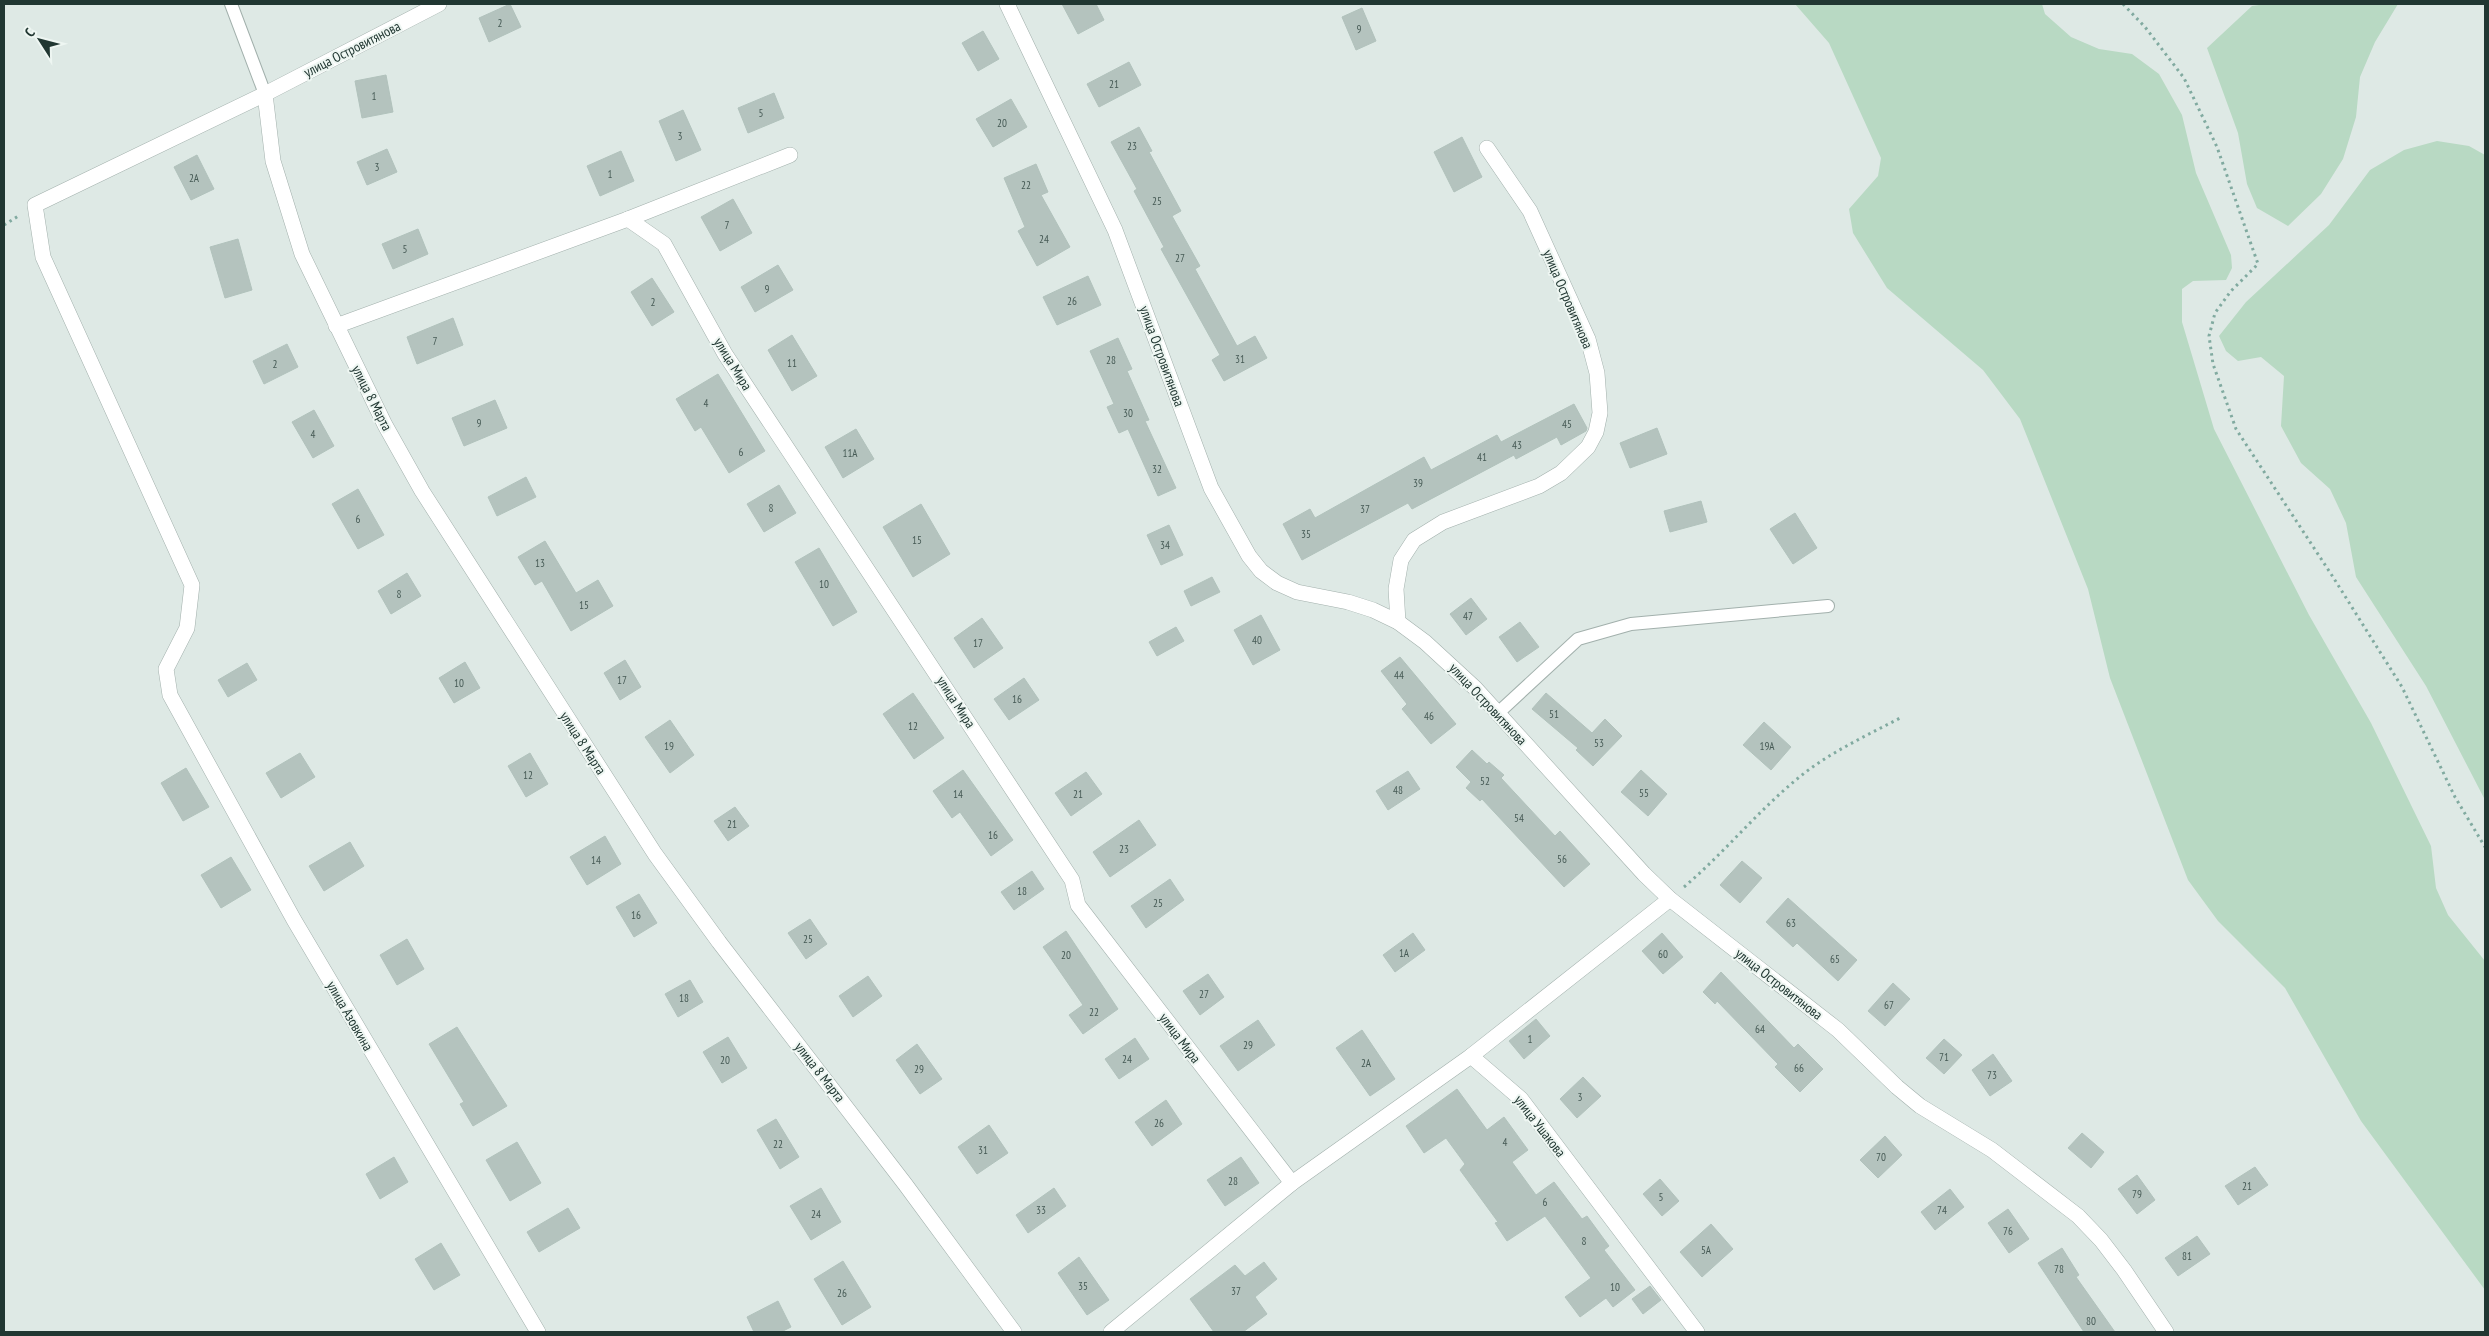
<svg xmlns="http://www.w3.org/2000/svg" width="2489" height="1336" viewBox="0 0 2489 1336" font-family="'PT Sans Narrow',sans-serif">
	<rect width="100%" height="100%" fill="#dee9e5"/>
	<g fill="#b8d9c3">
		<polygon points="1795,4 2042,4 2045,14 2071,37 2099,49 2132,54 2159,74 2182,115 2196,173 2231,255 2232,268 2226,280 2193,281 2182,289 2182,322 2214,429 2309,615 2371,723 2431,846 2436,888 2448,915 2485,961 2485,1290 2361,1121 2285,988 2218,921 2188,880 2110,678 2088,589 2020,419 1983,370 1887,288 1853,233 1849,209 1878,176 1881,158 1829,43"/>
		<polygon points="2266,4 2398,4 2375,42 2360,77 2356,117 2343,159 2321,194 2288,226 2257,208 2247,184 2238,133 2207,48 2252,6"/>
		<polygon points="2437,141 2469,146 2485,155 2485,800 2426,686 2356,577 2346,523 2330,489 2301,463 2281,426 2284,376 2261,357 2238,361 2226,351 2219,336 2246,302 2329,225 2370,170 2404,150"/>
	</g>
	<g fill="#b4c3be" stroke="#b1c2bc">
		<polygon points="510,4 521,27 489,42 479,18"/>
		<polygon points="1062,4 1096,4 1104,20 1078,34"/>
		<polygon points="1362,8 1376,41 1356,50 1342,17"/>
		<polygon points="983,31 999,59 978,71 962,43"/>
		<polygon points="1129,62 1141,85 1099,107 1087,84"/>
		<polygon points="386,75 393,112 362,118 355,81"/>
		<polygon points="774,93 784,118 748,133 738,108"/>
		<polygon points="1011,99 1027,127 993,147 976,119"/>
		<polygon points="683,110 701,150 676,161 659,121"/>
		<polygon points="1139,127 1152,151 1149,152 1181,211 1172,216 1200,266 1195,269 1237,346 1255,336 1267,358 1224,381 1212,360 1220,355 1161,249 1164,247 1134,191 1137,189 1111,142"/>
		<polygon points="1462,137 1482,177 1454,192 1434,152"/>
		<polygon points="387,149 397,172 367,185 357,162"/>
		<polygon points="621,151 634,181 600,196 587,166"/>
		<polygon points="197,155 214,189 191,200 174,167"/>
		<polygon points="1036,164 1048,192 1041,195 1070,247 1037,266 1018,231 1025,227 1004,178"/>
		<polygon points="733,199 752,233 720,251 701,217"/>
		<polygon points="418,229 428,254 393,269 382,244"/>
		<polygon points="238,239 252,290 225,298 210,247"/>
		<polygon points="778,265 793,290 755,312 741,287"/>
		<polygon points="1088,276 1101,305 1057,325 1043,297"/>
		<polygon points="652,278 674,312 652,326 631,292"/>
		<polygon points="453,318 463,345 417,364 407,337"/>
		<polygon points="792,335 817,376 792,391 768,350"/>
		<polygon points="1118,338 1132,369 1127,371 1149,420 1145,421 1176,488 1158,496 1128,429 1119,433 1107,407 1114,404 1090,351"/>
		<polygon points="287,344 298,367 264,384 253,361"/>
		<polygon points="718,374 765,451 729,473 701,427 695,431 676,399"/>
		<polygon points="495,400 507,428 464,446 452,418"/>
		<polygon points="1574,404 1587,428 1586,431 1561,445 1557,437 1516,459 1514,455 1412,509 1408,503 1302,560 1283,524 1310,509 1315,518 1424,457 1431,470 1497,435 1501,442"/>
		<polygon points="314,410 334,446 313,458 292,422"/>
		<polygon points="1657,428 1667,454 1630,468 1620,443"/>
		<polygon points="856,429 874,459 843,478 825,447"/>
		<polygon points="526,477 536,497 497,516 488,497"/>
		<polygon points="779,485 796,513 764,532 747,504"/>
		<polygon points="358,489 384,535 358,549 332,504"/>
		<polygon points="1701,501 1707,522 1670,532 1664,511"/>
		<polygon points="921,504 950,554 913,577 883,527"/>
		<polygon points="1795,513 1817,548 1793,564 1770,529"/>
		<polygon points="1169,525 1183,555 1161,565 1147,535"/>
		<polygon points="545,541 576,593 598,580 613,606 571,631 542,581 535,585 518,557"/>
		<polygon points="819,548 857,612 833,626 795,562"/>
		<polygon points="407,573 421,596 391,614 378,591"/>
		<polygon points="1212,577 1220,592 1191,606 1184,591"/>
		<polygon points="1471,598 1487,619 1466,635 1450,614"/>
		<polygon points="1261,615 1280,650 1253,665 1234,630"/>
		<polygon points="982,618 1003,648 974,668 954,638"/>
		<polygon points="1520,622 1539,647 1517,662 1499,637"/>
		<polygon points="1176,627 1184,641 1157,656 1149,642"/>
		<polygon points="1400,657 1456,724 1431,744 1402,709 1407,704 1381,671"/>
		<polygon points="625,660 641,687 620,700 604,673"/>
		<polygon points="465,662 480,688 454,703 439,678"/>
		<polygon points="247,663 257,680 228,697 218,680"/>
		<polygon points="1024,678 1039,700 1009,720 994,699"/>
		<polygon points="913,693 944,738 914,759 883,714"/>
		<polygon points="1546,693 1592,733 1605,719 1622,736 1593,766 1576,750 1578,748 1532,709"/>
		<polygon points="670,720 694,755 670,773 645,737"/>
		<polygon points="1764,722 1791,747 1771,770 1743,745"/>
		<polygon points="1472,750 1487,764 1489,762 1504,775 1501,778 1555,836 1560,831 1590,864 1564,887 1482,799 1480,801 1466,788 1471,782 1456,767"/>
		<polygon points="300,753 315,777 281,798 266,773"/>
		<polygon points="530,753 548,784 526,797 508,766"/>
		<polygon points="186,768 209,807 183,821 161,783"/>
		<polygon points="963,770 1013,840 991,856 960,812 952,818 933,791"/>
		<polygon points="1641,770 1667,794 1648,816 1621,792"/>
		<polygon points="1408,771 1420,789 1388,810 1376,791"/>
		<polygon points="1086,772 1102,794 1071,816 1055,793"/>
		<polygon points="735,807 749,826 728,841 714,821"/>
		<polygon points="1139,820 1156,845 1110,877 1093,852"/>
		<polygon points="605,836 621,864 587,885 570,857"/>
		<polygon points="350,842 364,866 324,891 309,866"/>
		<polygon points="231,857 251,890 221,908 201,875"/>
		<polygon points="1742,861 1762,878 1740,903 1720,885"/>
		<polygon points="1032,871 1044,889 1014,910 1001,892"/>
		<polygon points="1170,879 1184,900 1146,928 1131,906"/>
		<polygon points="639,894 657,923 634,937 616,907"/>
		<polygon points="1788,898 1857,960 1838,981 1797,943 1793,947 1766,922"/>
		<polygon points="810,919 827,944 806,959 788,933"/>
		<polygon points="1066,931 1118,1009 1083,1034 1069,1015 1083,1005 1043,947"/>
		<polygon points="1413,933 1425,950 1395,972 1383,955"/>
		<polygon points="1662,933 1683,957 1663,974 1642,951"/>
		<polygon points="407,939 424,969 397,985 380,955"/>
		<polygon points="1721,972 1794,1048 1798,1044 1823,1069 1800,1092 1775,1067 1778,1064 1717,1001 1715,1004 1703,992"/>
		<polygon points="1208,974 1224,997 1200,1015 1183,991"/>
		<polygon points="868,976 882,996 853,1017 839,996"/>
		<polygon points="690,980 703,1002 678,1017 665,994"/>
		<polygon points="1893,983 1910,999 1885,1026 1868,1011"/>
		<polygon points="1536,1019 1550,1036 1524,1059 1509,1041"/>
		<polygon points="1258,1020 1275,1045 1238,1071 1220,1046"/>
		<polygon points="457,1027 507,1106 473,1126 460,1104 464,1102 429,1044"/>
		<polygon points="1362,1030 1395,1079 1370,1096 1336,1048"/>
		<polygon points="728,1037 747,1068 722,1083 703,1052"/>
		<polygon points="1135,1038 1149,1059 1119,1079 1105,1059"/>
		<polygon points="1944,1039 1962,1055 1944,1074 1926,1058"/>
		<polygon points="917,1044 942,1079 920,1094 896,1060"/>
		<polygon points="1993,1054 2012,1081 1990,1096 1972,1070"/>
		<polygon points="1583,1077 1601,1096 1577,1118 1560,1099"/>
		<polygon points="1457,1089 1487,1130 1504,1117 1528,1150 1512,1162 1536,1195 1554,1182 1582,1219 1587,1216 1609,1246 1604,1250 1635,1290 1613,1307 1606,1298 1580,1317 1565,1297 1591,1278 1545,1216 1507,1241 1495,1223 1498,1222 1460,1170 1465,1164 1446,1138 1424,1153 1406,1126"/>
		<polygon points="1166,1100 1182,1124 1152,1146 1135,1122"/>
		<polygon points="776,1119 799,1157 780,1169 757,1130"/>
		<polygon points="989,1125 1008,1153 977,1174 958,1147"/>
		<polygon points="2082,1133 2104,1152 2091,1168 2068,1148"/>
		<polygon points="1885,1136 1902,1155 1878,1178 1860,1160"/>
		<polygon points="517,1142 541,1183 510,1201 486,1160"/>
		<polygon points="394,1157 408,1182 380,1199 366,1174"/>
		<polygon points="1241,1157 1259,1183 1225,1206 1207,1180"/>
		<polygon points="2255,1167 2268,1185 2238,1205 2225,1186"/>
		<polygon points="2137,1175 2155,1200 2137,1214 2118,1189"/>
		<polygon points="1660,1179 1679,1201 1662,1216 1643,1194"/>
		<polygon points="821,1188 841,1222 811,1240 790,1206"/>
		<polygon points="1054,1188 1066,1206 1028,1233 1016,1215"/>
		<polygon points="1950,1189 1964,1207 1935,1230 1921,1212"/>
		<polygon points="568,1208 580,1228 539,1252 527,1232"/>
		<polygon points="2008,1209 2029,1239 2009,1253 1988,1223"/>
		<polygon points="1711,1224 1733,1249 1702,1277 1680,1252"/>
		<polygon points="2197,1236 2210,1254 2178,1276 2165,1258"/>
		<polygon points="441,1243 460,1275 434,1290 415,1259"/>
		<polygon points="2062,1248 2079,1275 2076,1277 2115,1332 2084,1332 2038,1263"/>
		<polygon points="1079,1257 1109,1300 1087,1315 1058,1273"/>
		<polygon points="843,1261 871,1307 842,1325 814,1279"/>
		<polygon points="1264,1262 1277,1279 1255,1297 1267,1314 1243,1332 1214,1332 1190,1299 1235,1265 1245,1276"/>
		<polygon points="1650,1286 1661,1300 1643,1314 1632,1299"/>
		<polygon points="778,1301 791,1327 781,1332 754,1332 747,1317"/>
	</g>
	<g fill="none" stroke-linecap="round" stroke-linejoin="round">
		<g stroke="#a2b0ac" stroke-width="14">
			<g id="service">
				<polyline points="231,4 265,94"/>
				<polyline points="1498,713 1578,639 1631,624 1828,606"/>
			</g>
		</g>
		<g stroke="#a2b0ac" stroke-width="16">
			<g id="minor">
				<polyline points="439,4 265,94 35,205 43,257 192,585 187,628 166,669 170,695 294,920 538,1332"/>
				<polyline points="1007,4 1115,230 1211,488 1249,556 1261,571 1277,583 1297,592 1348,602 1373,610 1398,622 1425,642 1475,688 1644,874 1670,899 1838,1030 1897,1087 1920,1106 1992,1150 2078,1216 2101,1240 2124,1270 2166,1332"/>
				<polyline points="265,94 273,161 302,254 385,425 422,491 655,854 719,942 905,1184 1014,1332"/>
				<polyline points="628,219 664,244 725,354 1072,880 1078,905 1292,1183"/>
				<polyline points="336,326 628,219 790,155"/>
				<polyline points="1398,622 1396,589 1401,560 1414,540 1443,522 1539,486 1561,473 1588,447 1596,432 1600,413 1597,373 1588,339 1530,211 1487,148"/>
				<polyline points="1471,1056 1670,899"/>
				<polyline points="1111,1332 1292,1183 1471,1056 1521,1099 1697,1332"/>
			</g>
		</g>
		<g stroke="#81aaa0" stroke-width="3" stroke-dasharray="2.5 4" stroke-linecap="butt">
			<polyline points="2123,4 2145,27 2184,78 2217,147 2258,264 2231,291 2215,313 2209,336 2213,364 2236,429 2333,577 2402,687 2455,797 2485,847"/>
			<polyline points="4,225 20,215"/>
			<path d="M 1684,887 C 1724,853 1757,812 1797,779 C 1828,753 1866,736 1902,717"/>
		</g>
		<use href="#service" stroke="#fff" stroke-width="12"/>
		<use href="#minor" stroke="#fff" stroke-width="15"/>
	</g>
	<g text-anchor="middle" stroke-width="4" stroke-linejoin="round" paint-order="stroke">
		<g font-size="11" fill="#465a55">
			<text x="500" y="27">2</text>
			<text x="1359" y="33">9</text>
			<text x="1114" y="88">21</text>
			<text x="374" y="100">1</text>
			<text x="761" y="117">5</text>
			<text x="1002" y="127">20</text>
			<text x="680" y="140">3</text>
			<text x="1132" y="150">23</text>
			<text x="377" y="171">3</text>
			<text x="610" y="178">1</text>
			<text x="194" y="182">2А</text>
			<text x="1026" y="189">22</text>
			<text x="1157" y="205">25</text>
			<text x="727" y="229">7</text>
			<text x="1044" y="243">24</text>
			<text x="405" y="253">5</text>
			<text x="1180" y="262">27</text>
			<text x="767" y="293">9</text>
			<text x="1072" y="305">26</text>
			<text x="653" y="306">2</text>
			<text x="435" y="345">7</text>
			<text x="1240" y="363">31</text>
			<text x="1111" y="364">28</text>
			<text x="792" y="367">11</text>
			<text x="275" y="368">2</text>
			<text x="706" y="407">4</text>
			<text x="1128" y="417">30</text>
			<text x="479" y="427">9</text>
			<text x="1567" y="428">45</text>
			<text x="313" y="438">4</text>
			<text x="1517" y="449">43</text>
			<text x="741" y="456">6</text>
			<text x="850" y="457">11А</text>
			<text x="1482" y="461">41</text>
			<text x="1157" y="473">32</text>
			<text x="1418" y="487">39</text>
			<text x="771" y="512">8</text>
			<text x="1365" y="513">37</text>
			<text x="358" y="523">6</text>
			<text x="1306" y="538">35</text>
			<text x="917" y="544">15</text>
			<text x="1165" y="549">34</text>
			<text x="540" y="567">13</text>
			<text x="824" y="588">10</text>
			<text x="399" y="598">8</text>
			<text x="584" y="609">15</text>
			<text x="1468" y="620">47</text>
			<text x="1257" y="644">40</text>
			<text x="978" y="647">17</text>
			<text x="1399" y="679">44</text>
			<text x="622" y="684">17</text>
			<text x="459" y="687">10</text>
			<text x="1017" y="703">16</text>
			<text x="1554" y="718">51</text>
			<text x="1429" y="720">46</text>
			<text x="913" y="730">12</text>
			<text x="1599" y="747">53</text>
			<text x="669" y="750">19</text>
			<text x="1767" y="750">19А</text>
			<text x="528" y="779">12</text>
			<text x="1485" y="785">52</text>
			<text x="1398" y="794">48</text>
			<text x="1644" y="797">55</text>
			<text x="958" y="798">14</text>
			<text x="1078" y="798">21</text>
			<text x="1519" y="822">54</text>
			<text x="732" y="828">21</text>
			<text x="993" y="839">16</text>
			<text x="1124" y="853">23</text>
			<text x="1562" y="863">56</text>
			<text x="596" y="864">14</text>
			<text x="1022" y="895">18</text>
			<text x="1158" y="907">25</text>
			<text x="636" y="919">16</text>
			<text x="1791" y="927">63</text>
			<text x="808" y="943">25</text>
			<text x="1404" y="957">1А</text>
			<text x="1663" y="958">60</text>
			<text x="1066" y="959">20</text>
			<text x="1835" y="963">65</text>
			<text x="1204" y="998">27</text>
			<text x="684" y="1002">18</text>
			<text x="1889" y="1009">67</text>
			<text x="1094" y="1016">22</text>
			<text x="1760" y="1033">64</text>
			<text x="1530" y="1043">1</text>
			<text x="1248" y="1049">29</text>
			<text x="1944" y="1061">71</text>
			<text x="1127" y="1063">24</text>
			<text x="725" y="1064">20</text>
			<text x="1366" y="1067">2А</text>
			<text x="1799" y="1072">66</text>
			<text x="919" y="1073">29</text>
			<text x="1992" y="1079">73</text>
			<text x="1580" y="1101">3</text>
			<text x="1159" y="1127">26</text>
			<text x="1505" y="1146">4</text>
			<text x="778" y="1148">22</text>
			<text x="983" y="1154">31</text>
			<text x="1881" y="1161">70</text>
			<text x="1233" y="1185">28</text>
			<text x="2247" y="1190">21</text>
			<text x="2137" y="1198">79</text>
			<text x="1661" y="1201">5</text>
			<text x="1545" y="1206">6</text>
			<text x="1041" y="1214">33</text>
			<text x="1942" y="1214">74</text>
			<text x="816" y="1218">24</text>
			<text x="2008" y="1235">76</text>
			<text x="1584" y="1245">8</text>
			<text x="1706" y="1254">5А</text>
			<text x="2187" y="1260">81</text>
			<text x="2059" y="1273">78</text>
			<text x="1083" y="1290">35</text>
			<text x="1615" y="1291">10</text>
			<text x="1236" y="1295">37</text>
			<text x="842" y="1297">26</text>
			<text x="2091" y="1325">80</text>
		</g>
		<g font-size="14" fill="#213732" stroke="#eef6f2">
			<text transform="translate(352 49) rotate(-27)" y="5">улица Островитянова</text>
			<text transform="translate(1568 299) rotate(67)" y="5">улица Островитянова</text>
			<text transform="translate(1162 356) rotate(70)" y="5">улица Островитянова</text>
			<text transform="translate(733 364) rotate(58)" y="5">улица Мира</text>
			<text transform="translate(372 398) rotate(63)" y="5">улица 8 Марта</text>
			<text transform="translate(956 702) rotate(57)" y="5">улица Мира</text>
			<text transform="translate(1488 704) rotate(47)" y="5">улица Островитянова</text>
			<text transform="translate(583 743) rotate(57)" y="5">улица 8 Марта</text>
			<text transform="translate(1779 984) rotate(38)" y="5">улица Островитянова</text>
			<text transform="translate(350 1016) rotate(60)" y="5">улица Азовкина</text>
			<text transform="translate(1180 1038) rotate(53)" y="5">улица Мира</text>
			<text transform="translate(820 1072) rotate(52)" y="5">улица 8 Марта</text>
			<text transform="translate(1540 1126) rotate(52)" y="5">улица Ушакова</text>
		</g>
	</g>
	<rect width="2489" height="1336" fill="none" stroke="#213732" stroke-width="10"/>
	<g transform="translate(40 40) rotate(306)" stroke="#eef6f2" stroke-width="4" paint-order="stroke">
	<path d="M0-4L9 19L0 12L-9 19Z" fill="#213732"/>
	<text y="-8" font-size="14" font-weight="bold" text-anchor="middle" fill="#213732">С</text>
	</g>
</svg>
